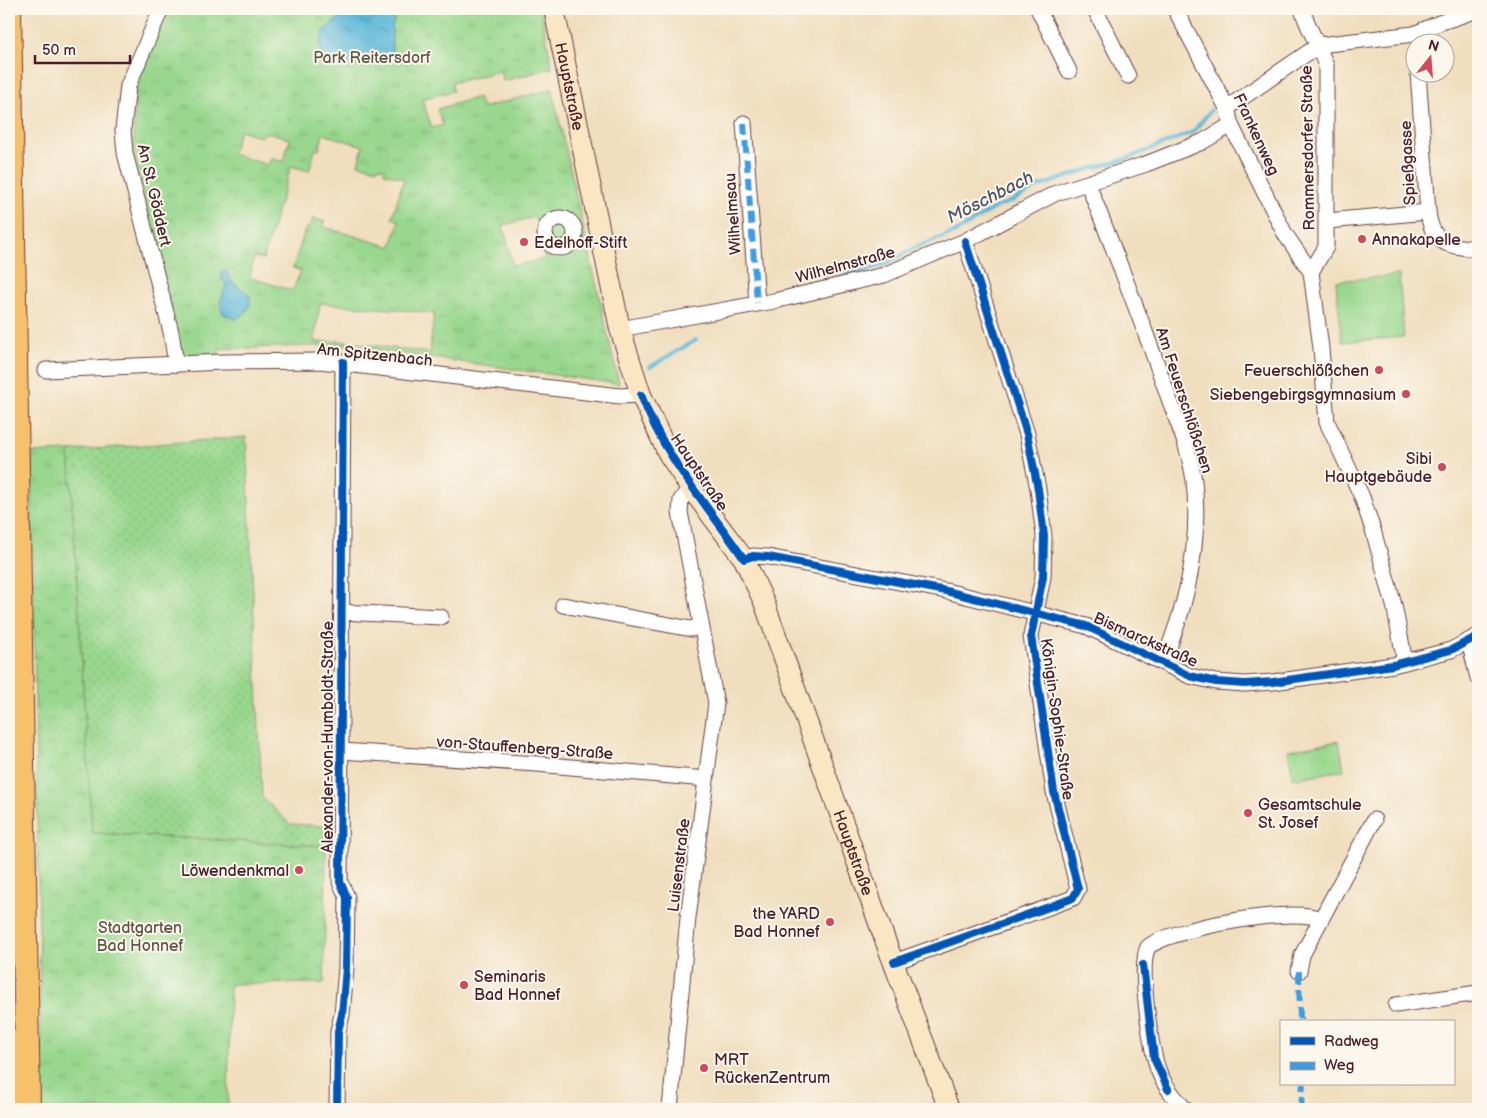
<svg xmlns="http://www.w3.org/2000/svg" width="1487" height="1118" viewBox="0 0 1487 1118" font-family="'Balsamiq Sans',sans-serif">
	<defs>
		<pattern id="grass-dots" width="8" height="8" patternUnits="userSpaceOnUse" patternTransform="scale(1.25)"><rect width="8" height="8" fill="#98d78d"/><path d="M2 2h.1M6 6h.1" fill="none" stroke="#84b87a" stroke-width="1.8" stroke-linecap="round"/></pattern>
		<pattern id="park-tufts" width="24" height="20" patternUnits="userSpaceOnUse" patternTransform="scale(1.25)"><rect width="24" height="20" fill="#98d78d"/><path d="M3 7l-1-3M5 7V3M7 7l1-3M15 17l-1-3M17 17v-4M19 17l1-3" fill="none" stroke="#84b87a"/></pattern>
		<pattern id="water-ripples" width="26" height="14" patternUnits="userSpaceOnUse" patternTransform="scale(1.25)"><rect width="26" height="14" fill="#5ab7d9"/><path d="M2 4q2-2 4 0t4 0M15 11q2-2 4 0t4 0" fill="none" stroke="#4c94b0"/></pattern>
	</defs>
	<rect width="100%" height="100%" fill="#fbf7ec"/>
	<filter id="ink" filterUnits="userSpaceOnUse"><feTurbulence type="fractalNoise" baseFrequency=".02" numOctaves="2"/><feDisplacementMap in="SourceGraphic" scale="10" xChannelSelector="R" yChannelSelector="G"/><feConvolveMatrix kernelMatrix="1 2 1 2 8 2 1 2 1" color-interpolation-filters="sRGB"/></filter>
	<filter id="wash" filterUnits="userSpaceOnUse"><feTurbulence type="fractalNoise" baseFrequency=".0096" numOctaves="4" result="noise"/><feDisplacementMap in="SourceGraphic" scale="20" xChannelSelector="R" yChannelSelector="G"/><feGaussianBlur stdDeviation="1.12" result="paint"/><feColorMatrix in="noise" values="0 0 0 0 0 0 0 0 0 0 0 0 0 0 0 0 0 1.4 0 .05"/><feComposite in="paint" operator="in"/></filter>
	<g filter="url(#wash)">
		<rect width="100%" height="100%" fill="#f0debe"/>
		<polygon fill="url(#grass-dots)" stroke="#717b5c" points="246,437 262,797 290,824 325,826 326,846 92,833 69,451"/>
		<g fill="url(#park-tufts)" stroke="#717b5c" fill-rule="evenodd">
			<path d="M 168,9 L 541,9 L 552,68 L 503,81 L 500,71 L 452,83 L 453,91 L 422,99 L 432,128 L 443,125 L 437,109 L 478,97 L 482,108 L 552,89 L 619,384 L 341,345 L 219,349 L 219,359 L 180,359 L 134,155 L 134,112 L 138,72 L 166,17 ZM 240,130 L 261,137 L 262,133 L 266,134 L 267,132 L 290,139 L 283,162 L 271,158 L 268,165 L 232,154 ZM 323,134 L 363,146 L 358,164 L 377,169 L 378,167 L 385,169 L 384,173 L 404,178 L 392,218 L 399,221 L 391,247 L 324,227 L 325,222 L 313,218 L 310,228 L 306,227 L 293,268 L 301,271 L 293,289 L 290,290 L 252,278 L 250,276 L 254,257 L 263,259 L 291,166 L 309,171 L 315,150 L 319,150 ZM 535,217 L 545,259 L 513,266 L 503,225 ZM 320,303 L 434,313 L 430,353 L 340,341 L 314,342 Z"/>
			<polygon points="69,451 92,833 326,846 324,983 230,984 228,1109 42,1109 31,453"/>
		</g>
		<g fill="#98d78d" stroke="#717b5c">
			<polygon points="1399,275 1404,337 1342,342 1336,281"/>
			<polygon points="1339,741 1344,770 1293,779 1288,750"/>
		</g>
		<g fill="url(#water-ripples)" stroke="#526b82">
			<path d="M 359,9 L 384,9 L 388,17 L 395,19 L 392,27 L 392,57 C 372,68 363,69 341,63 L 337,66 L 324,60 C 311,30 336,19 359,9 Z"/>
			<path d="M 222,271 L 226,271 L 232,282 L 250,296 C 251,308 247,314 236,319 L 223,314 L 220,302 L 226,285 L 220,275 Z"/>
		</g>
		<g fill="none" stroke-linecap="round" stroke-linejoin="round">
			<g stroke="#5ab7d9" stroke-width="4">
				<polyline points="802,284 820,283 886,264 916,247 956,232 994,208 1012,201 1037,187 1090,169 1126,159 1193,132 1211,110"/>
				<polyline points="650,367 696,340"/>
			</g>
		</g>
	</g>
	<g filter="url(#ink)">
		<g fill="none" stroke-linecap="round" stroke-linejoin="round">
			<g stroke="#633c41" stroke-width="17">
				<g id="minor">
					<polyline points="161,9 128,86 123,130 125,153 171,332 176,364"/>
					<polyline points="1038,9 1069,71"/>
					<polyline points="1095,9 1128,76"/>
					<polyline points="1175,9 1227,108 1231,125 1285,234 1311,272"/>
					<path d="M 1302,9 C 1308,29 1319,45 1326,66 L 1326,247 L 1311,272 L 1321,348 L 1327,422 L 1362,497 L 1373,530 L 1394,605 L 1405,662"/>
					<polyline points="1227,108 1319,45 1414,34 1439,23 1478,10"/>
					<polyline points="744,123 757,303"/>
					<path d="M 1088,184 C 1115,252 1142,321 1166,390 C 1176,419 1190,450 1194,481 C 1201,543 1187,605 1163,662"/>
					<path d="M 1428,212 C 1432,246 1450,246 1478,249"/>
					<circle cx="560" cy="233" r="15"/>
					<polyline points="1327,221 1428,212 1418,72"/>
					<polyline points="620,329 774,301 884,275 965,241 1056,193 1146,164 1202,142 1231,125"/>
					<polyline points="46,370 223,362 320,361 620,396 641,395"/>
					<polyline points="744,559 753,556 768,557 946,591 1086,626 1190,676 1216,682 1245,684 1273,682 1393,665 1451,650 1478,636"/>
					<polyline points="563,605 691,629 701,626"/>
					<polyline points="341,612 441,617"/>
					<polyline points="1469,641 1478,678"/>
					<polyline points="341,751 537,764 706,779"/>
					<polyline points="894,962 1049,907 1073,898 1078,889 1054,792 1031,636 1043,577 1044,536 1038,489 1027,434 965,241"/>
					<polyline points="1299,971 1302,955 1374,820"/>
					<polyline points="1396,1005 1478,993"/>
					<polyline points="337,1109 338,1031 342,1015 346,968 347,897 340,882 343,362"/>
					<polyline points="670,1109 688,918 716,703 680,512 681,500 690,487"/>
					<path d="M 1185,1109 C 1175,1098 1165,1087 1159,1072 C 1151,1051 1138,966 1148,947 C 1171,928 1295,906 1320,919"/>
				</g>
			</g>
			<g stroke="#633c41" stroke-width="22">
				<g id="secondary">
					<path id="s1" d="M 554,9 L 620,329 L 641,395 L 668,453 L 690,487 L 744,559 L 764,602 L 885,940 L 949,1109"/>
				</g>
			</g>
			<g stroke="#633c41" stroke-width="26">
				<g id="trunk">
					<polyline points="9,9 28,1109"/>
					<polyline points="9,1041 10,1109"/>
				</g>
			</g>
			<use href="#minor" stroke="#fff" stroke-width="15"/>
			<use href="#secondary" stroke="#fbe6c4" stroke-width="20"/>
			<use href="#trunk" stroke="#f6c16b" stroke-width="24"/>
			<g stroke="#409be1" stroke-width="6" stroke-dasharray="12 6" stroke-linecap="butt">
				<polyline points="744,123 757,303"/>
				<polyline points="1299,971 1300,1022"/>
				<polyline points="1301,1109 1303,1084"/>
			</g>
			<g stroke="#fbf7ec" stroke-width="11">
				<g id="cycleway">
					<path d="M 641,395 C 664,457 707,505 744,559 L 753,556 L 768,557 L 946,591 L 1086,626 L 1190,676 L 1216,682 L 1245,684 L 1273,682 L 1393,665 L 1451,650 L 1478,636"/>
					<polyline points="894,962 1049,907 1073,898 1078,889 1054,792 1031,636 1043,577 1044,536 1038,489 1027,434 965,241"/>
					<polyline points="1143,965 1154,1058 1168,1089"/>
					<polyline points="337,1109 338,1031 342,1015 346,968 347,897 340,882 343,362"/>
				</g>
			</g>
			<use href="#cycleway" stroke="#0057b8" stroke-width="8"/>
		</g>
	</g>
	<g fill="#d1495b" stroke="#fbf7ec" stroke-width="2">
		<circle cx="1362" cy="239" r="5"/>
		<circle cx="524" cy="242" r="5"/>
		<circle cx="1379" cy="370" r="5"/>
		<circle cx="1406" cy="394" r="5"/>
		<circle cx="1442" cy="467" r="5"/>
		<circle cx="1248" cy="813" r="5"/>
		<circle cx="299" cy="870" r="5"/>
		<circle cx="830" cy="922" r="5"/>
		<circle cx="464" cy="985" r="5"/>
		<circle cx="704" cy="1068" r="5"/>
	</g>
	<g text-anchor="middle" stroke-width="4" stroke-linejoin="round" paint-order="stroke">
		<g font-size="16" fill="#615648" stroke="#fbf7ec">
			<text x="372" y="63">Park Reitersdorf</text>
			<text x="140" y="933">Stadtgarten<tspan x="140" dy="18">Bad Honnef</tspan></text>
		</g>
		<g font-size="16" fill="#4a1f2b" stroke="#fbf7ec">
			<text dy="6" stroke="none"><textPath href="#s1" startOffset="79">Hauptstraße</textPath></text>
			<text transform="translate(1257 134) rotate(65)" y="6">Frankenweg</text>
			<text transform="translate(1307 148) rotate(-91)" y="6">Rommersdorfer Straße</text>
			<text transform="translate(1407 163) rotate(-93)" y="6">Spießgasse</text>
			<text transform="translate(155 195) rotate(77)" y="6">An St. Göddert</text>
			<text transform="translate(732 214) rotate(-94)" y="6">Wilhelmsau</text>
			<text transform="translate(845 264) rotate(-15)" y="6">Wilhelmstraße</text>
			<text transform="translate(375 354) rotate(6)" y="6">Am Spitzenbach</text>
			<text transform="translate(1185 400) rotate(72)" y="6">Am Feuerschlößchen</text>
			<text transform="translate(700 472) rotate(56)" y="6">Hauptstraße</text>
			<text transform="translate(1146 639) rotate(24)" y="6">Bismarckstraße</text>
			<text transform="translate(1058 719) rotate(82)" y="6">Königin-Sophie-Straße</text>
			<text transform="translate(327 737) rotate(-90)" y="6">Alexander-von-Humboldt-Straße</text>
			<text transform="translate(525 747) rotate(4)" y="6">von-Stauffenberg-Straße</text>
			<text dy="6" stroke="none"><textPath href="#s1" startOffset="904">Hauptstraße</textPath></text>
			<text transform="translate(678 865) rotate(-83)" y="6">Luisenstraße</text>
		</g>
		<g font-size="16" fill="#4a1f2b" stroke="#fbf7ec" text-anchor="start">
			<text x="1372" y="245">Annakapelle</text>
			<text x="534" y="248">Edelhoff-Stift</text>
			<text x="1369" y="376" text-anchor="end">Feuerschlößchen</text>
			<text x="1396" y="400" text-anchor="end">Siebengebirgsgymnasium</text>
			<text x="1432" y="464" text-anchor="end">Sibi<tspan x="1432" dy="18">Hauptgebäude</tspan></text>
			<text x="1258" y="810">Gesamtschule<tspan x="1258" dy="18">St. Josef</tspan></text>
			<text x="289" y="876" text-anchor="end">Löwendenkmal</text>
			<text x="820" y="919" text-anchor="end">the YARD<tspan x="820" dy="18">Bad Honnef</tspan></text>
			<text x="474" y="982">Seminaris<tspan x="474" dy="18">Bad Honnef</tspan></text>
			<text x="714" y="1065">MRT<tspan x="714" dy="18">RückenZentrum</tspan></text>
		</g>
		<g font-size="18" font-style="italic" fill="#505468" stroke="#fbf7ec">
			<text transform="translate(990 197) rotate(-27)" y="6">Möschbach</text>
		</g>
	</g>
	<rect width="1487" height="1118" fill="none" stroke="#fbf7ec" stroke-width="30"/>
	<rect x="1280" y="1020" width="175" height="65" fill="#fbf7ec" stroke="#b4a19f"/>
	<rect x="1290" y="1037" width="25" height="8" fill="#0057b8" stroke="#b4a19f"/>
	<text x="1324" y="1046" font-size="15" fill="#4a1f2b">Radweg</text>
	<rect x="1290" y="1062" width="25" height="8" fill="#409be1" stroke="#b4a19f"/>
	<text x="1324" y="1070" font-size="15" fill="#4a1f2b">Weg</text>
	<g transform="translate(1430 58) rotate(17)"><circle r="24" fill="#fbf7ec" stroke="#b4a19f"/>
	<path d="M0-4L9 19L0 12L-9 19Z" fill="#d1495b"/>
	<text y="-8" font-size="14" font-weight="bold" text-anchor="middle" fill="#4a1f2b">N</text>
	</g>
	<path d="M35 55v8h95v-8" fill="none" stroke="#4a1f2b" stroke-width="2.5"/>
	<text x="42" y="55" font-size="15" fill="#4a1f2b" stroke="#fbf7ec" stroke-width="4" paint-order="stroke">50 m</text>
</svg>
